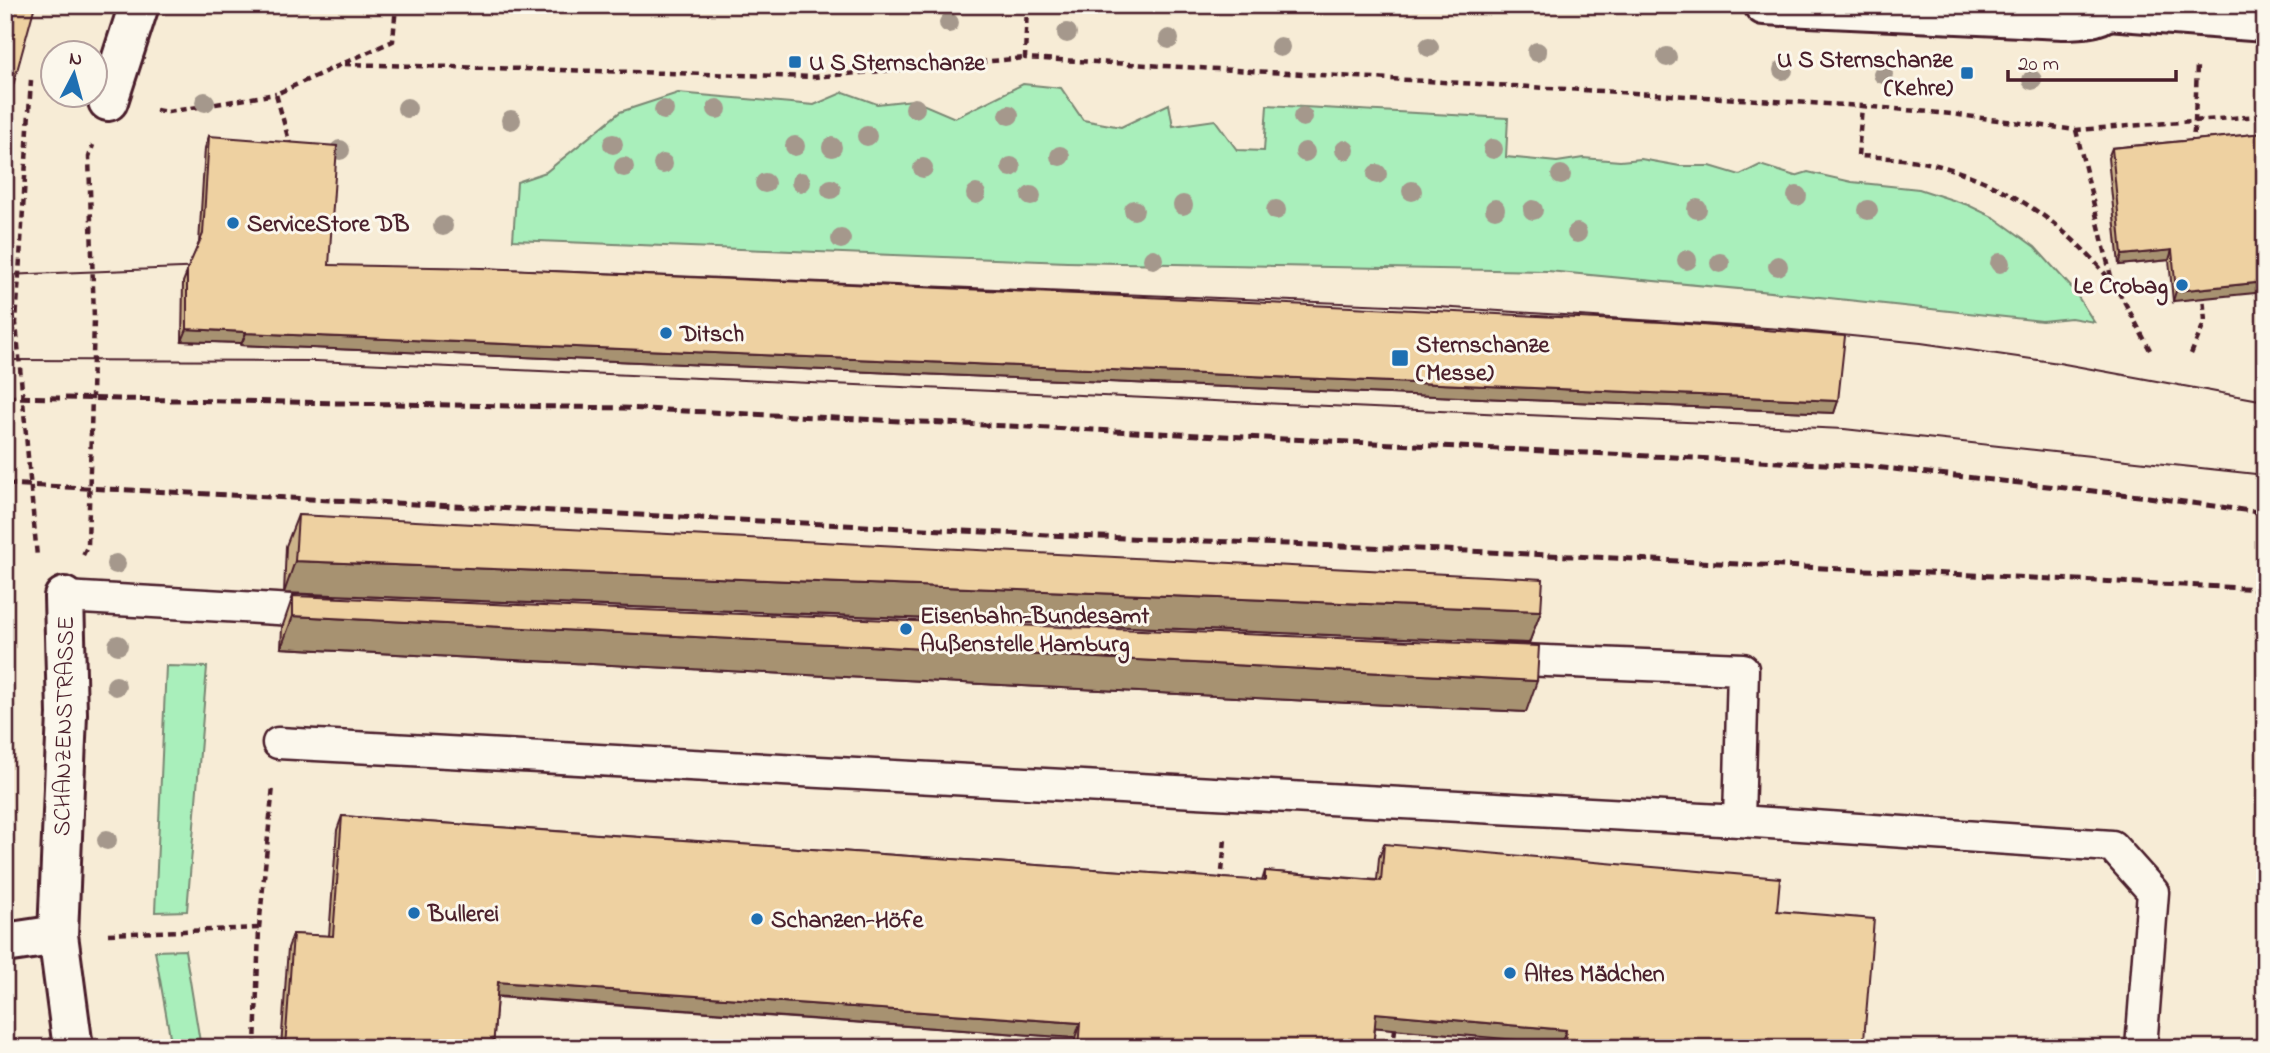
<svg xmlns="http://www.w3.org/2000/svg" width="2270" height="1053" viewBox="0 0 2270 1053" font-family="'Indie Flower',sans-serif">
	<rect width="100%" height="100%" fill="#f7ecd6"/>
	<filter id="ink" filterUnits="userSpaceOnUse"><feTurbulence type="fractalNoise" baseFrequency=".0143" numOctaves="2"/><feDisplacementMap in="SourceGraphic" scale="14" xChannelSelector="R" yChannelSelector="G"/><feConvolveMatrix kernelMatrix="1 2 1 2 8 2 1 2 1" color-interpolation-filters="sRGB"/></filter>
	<g filter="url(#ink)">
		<g fill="#a9efbb" stroke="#7a8773" stroke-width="2">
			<polygon points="1023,84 1061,88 1083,120 1121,127 1169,104 1173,126 1215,120 1237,150 1264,151 1267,105 1508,118 1506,157 1557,162 1583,158 1620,161 1641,159 1680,166 1710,166 1740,175 1760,165 1795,176 1808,172 1852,182 1919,189 1968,205 1995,218 2035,247 2073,289 2094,322 2071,318 2042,321 1792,294 1548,271 1067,262 513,240 517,182 546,172 620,112 678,93 814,105 844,92 877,104 913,100 955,118"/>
			<polygon points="166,666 207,667 187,911 155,912"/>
			<polygon points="185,950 201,1048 172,1048 155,951"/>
		</g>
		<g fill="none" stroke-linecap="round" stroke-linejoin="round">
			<g stroke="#4a1f2b" stroke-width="35">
				<g id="service">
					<polyline points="64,597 329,612"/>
					<polyline points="1498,659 1743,669 1739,821"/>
					<polyline points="278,743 1739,821 2112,846 2153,892 2141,1048"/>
				</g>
			</g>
			<g stroke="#4a1f2b" stroke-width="44">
				<g id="minor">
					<path d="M 1764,5 L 2063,19 C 2081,18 2100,20 2112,5"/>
					<polyline points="2108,10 2265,22"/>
					<polyline points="5,943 58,935"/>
				</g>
			</g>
			<g stroke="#4a1f2b" stroke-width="44">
				<g id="tertiary">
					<polyline points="108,101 139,5"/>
					<polyline points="64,597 67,714 58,935 73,1048"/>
				</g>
			</g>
			<g stroke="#4a1f2b" stroke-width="4.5" stroke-dasharray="7 5" stroke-linecap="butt">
				<polyline points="1027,5 1025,58 1862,106"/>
				<polyline points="344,64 814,77 1025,58"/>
				<polyline points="31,80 16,323 37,557"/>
				<polyline points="156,110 168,112 276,94"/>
				<polyline points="2076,130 2113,285"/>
				<polyline points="2192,146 2195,122 2197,64"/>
				<polyline points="291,148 276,94 393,41 396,5"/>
				<path d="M 2150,350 C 2138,328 2127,304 2113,284 C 2066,222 1994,174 1917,161 C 1898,158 1878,157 1858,156 L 1862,106 L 1951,114 L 2076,130 L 2258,116 L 2265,118"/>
				<polyline points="2191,354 2205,321 2203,295"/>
				<polyline points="83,555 88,545 94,319 89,157 93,145"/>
				<polyline points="1221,883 1225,839"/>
				<polyline points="108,934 259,928"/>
				<polyline points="255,1048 259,928 273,786"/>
				<polyline points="1393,1048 1395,1029"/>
			</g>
			<use href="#service" stroke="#fbf7ec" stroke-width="30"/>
			<use href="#minor" stroke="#fbf7ec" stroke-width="38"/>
			<use href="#tertiary" stroke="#fbf7ec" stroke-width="38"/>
			<g stroke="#4a1f2b" stroke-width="2">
				<polyline points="399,267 475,268 1438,307 1782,329 1921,343 2059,363 2265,401"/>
				<polyline points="5,275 207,267"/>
				<polyline points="5,360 316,361 1844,429 2265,475"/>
			</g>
			<g stroke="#4a1f2b" stroke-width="5" stroke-dasharray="10 5" stroke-linecap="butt">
				<polyline points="5,397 622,408 1865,466 2148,497 2265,513"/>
				<polyline points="5,484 1047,535 1445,550 2265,589"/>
			</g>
		</g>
		<g fill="#a5988c">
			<circle cx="949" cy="23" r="10"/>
			<circle cx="1067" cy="33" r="10"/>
			<circle cx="1169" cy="39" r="10"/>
			<circle cx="1280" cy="47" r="10"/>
			<circle cx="1429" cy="47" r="10"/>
			<circle cx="1537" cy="52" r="10"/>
			<circle cx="1667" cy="57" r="10"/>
			<circle cx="1783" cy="70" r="10"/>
			<circle cx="1883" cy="74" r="10"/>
			<circle cx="2032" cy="80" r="10"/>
			<circle cx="205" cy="102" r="10"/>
			<circle cx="407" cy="108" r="10"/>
			<circle cx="915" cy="108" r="10"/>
			<circle cx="717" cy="109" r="10"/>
			<circle cx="664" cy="110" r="10"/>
			<circle cx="1009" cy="115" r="10"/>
			<circle cx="1303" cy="117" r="10"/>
			<circle cx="511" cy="120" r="10"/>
			<circle cx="867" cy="136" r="10"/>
			<circle cx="613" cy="144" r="10"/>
			<circle cx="795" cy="146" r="10"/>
			<circle cx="832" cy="147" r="10"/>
			<circle cx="1493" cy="149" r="10"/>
			<circle cx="340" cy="150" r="10"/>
			<circle cx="1345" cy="150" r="10"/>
			<circle cx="1305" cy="152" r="10"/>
			<circle cx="1060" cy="156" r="10"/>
			<circle cx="663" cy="164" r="10"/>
			<circle cx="624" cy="167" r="10"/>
			<circle cx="1011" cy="167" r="10"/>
			<circle cx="923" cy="168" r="10"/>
			<circle cx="1377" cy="174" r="10"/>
			<circle cx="1561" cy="175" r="10"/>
			<circle cx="801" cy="182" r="10"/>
			<circle cx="765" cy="183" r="10"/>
			<circle cx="831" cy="189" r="10"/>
			<circle cx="1412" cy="191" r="10"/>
			<circle cx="976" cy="194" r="10"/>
			<circle cx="1031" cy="196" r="10"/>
			<circle cx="1797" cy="196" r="10"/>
			<circle cx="1183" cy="205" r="10"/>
			<circle cx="1495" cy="209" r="10"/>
			<circle cx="1697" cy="209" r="10"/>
			<circle cx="1134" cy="210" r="10"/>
			<circle cx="1276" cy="210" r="10"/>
			<circle cx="1533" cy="210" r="10"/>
			<circle cx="1868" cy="210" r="10"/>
			<circle cx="443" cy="226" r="10"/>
			<circle cx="1577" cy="233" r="10"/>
			<circle cx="841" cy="239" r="10"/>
			<circle cx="1153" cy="259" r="10"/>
			<circle cx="1687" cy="260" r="10"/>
			<circle cx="1720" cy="263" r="10"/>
			<circle cx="2000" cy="263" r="10"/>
			<circle cx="1778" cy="266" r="10"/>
			<circle cx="116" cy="564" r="10"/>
			<circle cx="118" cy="645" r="10"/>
			<circle cx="116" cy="686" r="10"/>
			<circle cx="107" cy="840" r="10"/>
		</g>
		<g fill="#cdb48a" stroke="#4a1f2b" stroke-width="2">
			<polygon points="2265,133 2173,301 2169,260 2119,265 2108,158 2112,148"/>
			<polygon points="209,136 329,265 1838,401 1834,413 241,345 242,343 182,341 183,282 199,243 205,148"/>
			<polygon points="298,515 1541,611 1529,643 284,593 286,546"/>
			<polygon points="293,596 1526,712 281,648 282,628"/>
			<polygon points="342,816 1262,881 1265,871 1377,880 1379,858 1384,844 1777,911 1864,1040 1973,1048 1561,1048 1561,1044 1375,1027 1373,1048 1074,1048 1075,1038 497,997 493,1048 281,1048 288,948 293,934 329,936 337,830"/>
		</g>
		<g fill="#a79271" stroke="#4a1f2b" stroke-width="2">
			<polygon points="2172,250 2169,260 2119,265 2122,255"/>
			<polygon points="2265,282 2265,292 2173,301 2176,291"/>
			<polygon points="187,329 246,332 242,343 182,341"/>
			<polygon points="246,333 1838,401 1834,413 241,345"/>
			<polygon points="295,561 1541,611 1529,643 284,593"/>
			<polygon points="293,616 1537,681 1526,712 281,648"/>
			<polygon points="498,982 1080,1023 1075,1038 493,996"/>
			<polygon points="1376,1013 1566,1030 1561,1044 1371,1027"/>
		</g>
		<g fill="#eed1a1" stroke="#4a1f2b" stroke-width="2">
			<polygon points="5,5 35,5 5,115"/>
			<polygon points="2265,133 2265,282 2176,291 2172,250 2122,255 2112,148"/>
			<polygon points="209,136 337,146 329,265 481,268 1125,296 1662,322 1845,336 1838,401 246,333 246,332 187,329 187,270 203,234"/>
			<polygon points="298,515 1543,579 1541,611 295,561"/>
			<polygon points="293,596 1539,646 1537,681 293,616"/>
			<polygon points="342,816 1265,881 1265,871 1381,881 1384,844 1780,878 1777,911 1874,919 1864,1040 1973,1048 1565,1048 1566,1030 1376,1013 1373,1048 1078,1048 1080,1023 498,982 493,1048 285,1048 293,934 333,936"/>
		</g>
	</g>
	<g fill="#1f6fb2" stroke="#fbf7ec" stroke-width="2.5">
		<rect x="788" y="55" width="14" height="14" rx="3.5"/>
		<rect x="1960" y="66" width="14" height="14" rx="3.5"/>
		<circle cx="233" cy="223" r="7"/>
		<circle cx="2182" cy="285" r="7"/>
		<circle cx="666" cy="333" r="7"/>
		<rect x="1391" y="349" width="18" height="18" rx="3.5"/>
		<circle cx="906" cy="629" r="7"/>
		<circle cx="414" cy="913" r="7"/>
		<circle cx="757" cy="919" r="7"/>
		<circle cx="1510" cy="973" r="7"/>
	</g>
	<g text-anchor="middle" stroke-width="6" stroke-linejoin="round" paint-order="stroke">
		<g font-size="24" font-weight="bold" fill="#4a1f2b" stroke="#fbf7ec" text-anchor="start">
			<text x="1953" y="67" text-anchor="end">U S Sternschanze<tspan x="1953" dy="28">(Kehre)</tspan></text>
			<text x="809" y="70">U S Sternschanze</text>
			<text x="247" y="231">ServiceStore DB</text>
			<text x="2168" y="293" text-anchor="end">Le Crobag</text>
			<text x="680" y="341">Ditsch</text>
			<text x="1416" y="352">Sternschanze<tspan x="1416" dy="28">(Messe)</tspan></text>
			<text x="920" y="623">Eisenbahn-Bundesamt<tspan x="920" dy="28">Außenstelle Hamburg</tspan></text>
			<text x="428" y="921">Bullerei</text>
			<text x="771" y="927">Schanzen-Höfe</text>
			<text x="1524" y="981">Altes Mädchen</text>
		</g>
		<g font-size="24" fill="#4a1f2b" stroke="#fbf7ec">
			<text transform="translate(63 726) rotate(-89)" y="8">SCHANZENSTRASSE</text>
		</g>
	</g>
	<rect width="2270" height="1053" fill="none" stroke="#fbf7ec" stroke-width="28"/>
	<rect x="14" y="14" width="2242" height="1025" fill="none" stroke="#4a1f2b" stroke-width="2.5" filter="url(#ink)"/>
	<g transform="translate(74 74) rotate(6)"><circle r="33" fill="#fbf7ec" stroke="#b4a19f" stroke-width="2"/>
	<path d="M0-5L12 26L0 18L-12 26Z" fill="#1f6fb2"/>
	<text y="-10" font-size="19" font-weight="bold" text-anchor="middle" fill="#4a1f2b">N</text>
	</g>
	<path d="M2008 70v10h168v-10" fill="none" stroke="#4a1f2b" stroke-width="3.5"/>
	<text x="2018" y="70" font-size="21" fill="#4a1f2b" stroke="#fbf7ec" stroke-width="5" paint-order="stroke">20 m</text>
</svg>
